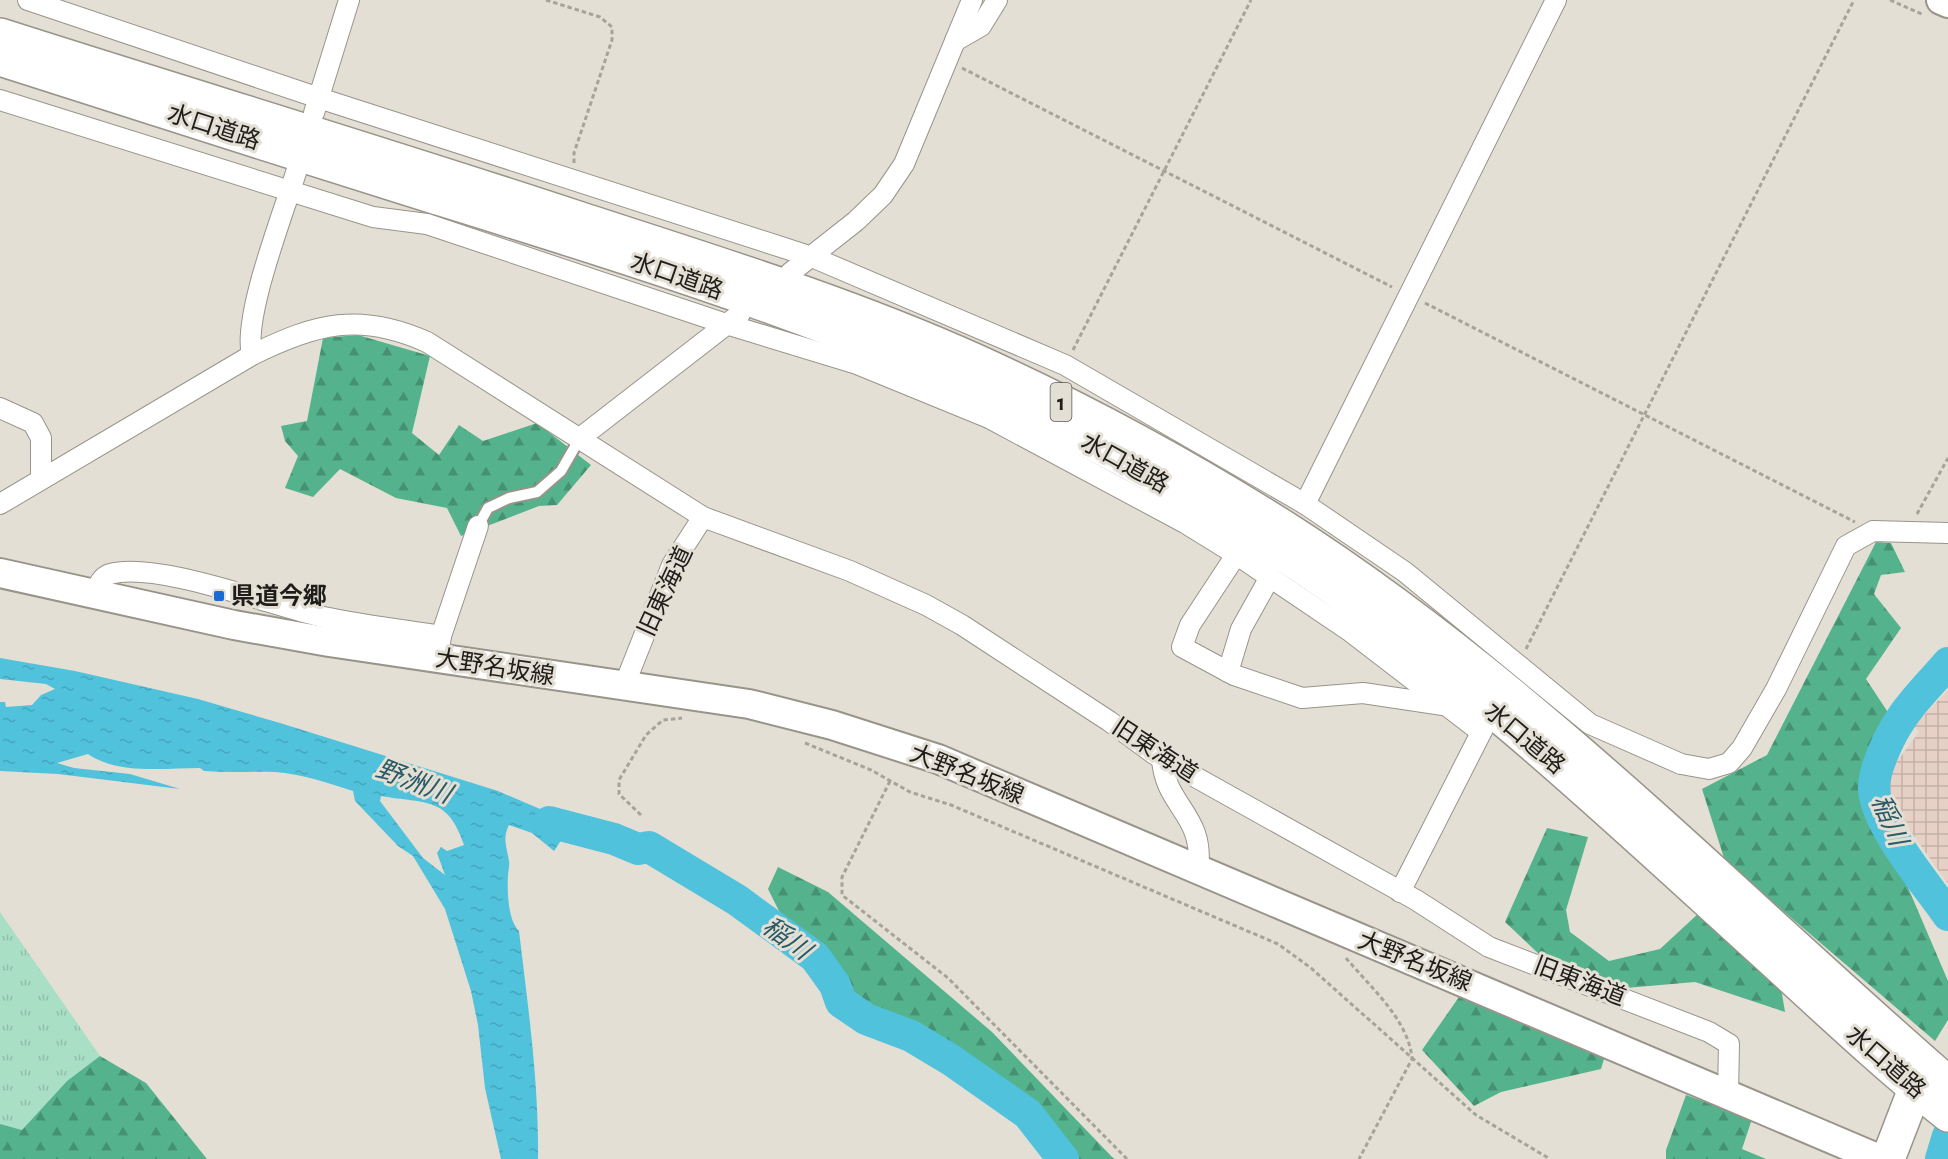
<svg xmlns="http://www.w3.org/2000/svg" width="1948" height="1159" viewBox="0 0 1948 1159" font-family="'Alegreya Sans','Noto Sans JP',sans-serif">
	<defs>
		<pattern id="industrial-grid" width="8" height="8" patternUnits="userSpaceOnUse" patternTransform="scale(1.5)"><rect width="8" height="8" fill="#e7d0c5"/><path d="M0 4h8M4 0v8" fill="none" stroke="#c6b2a9"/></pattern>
		<pattern id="grass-tufts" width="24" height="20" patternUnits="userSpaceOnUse" patternTransform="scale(1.5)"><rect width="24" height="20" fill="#a8dfc5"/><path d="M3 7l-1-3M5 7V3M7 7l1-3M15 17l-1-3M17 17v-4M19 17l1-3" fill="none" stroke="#90bfa9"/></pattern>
		<pattern id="forest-firs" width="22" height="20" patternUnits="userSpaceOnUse" patternTransform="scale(1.5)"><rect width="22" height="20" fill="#54b38c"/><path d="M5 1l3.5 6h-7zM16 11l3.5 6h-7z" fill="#459172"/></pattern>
		<pattern id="water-ripples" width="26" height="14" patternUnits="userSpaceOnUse" patternTransform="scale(1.5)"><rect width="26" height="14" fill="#50c2dc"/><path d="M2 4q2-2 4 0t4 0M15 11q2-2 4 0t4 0" fill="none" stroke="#45a6bc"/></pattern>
	</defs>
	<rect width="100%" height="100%" fill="#e4dfd4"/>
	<polygon fill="url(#industrial-grid)" points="1948,690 1948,884 1895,809 1889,790 1892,768 1919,732 1914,726"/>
	<polygon fill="url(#grass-tufts)" points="0,912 100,1056 67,1081 22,1130 0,1124"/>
	<g fill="url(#forest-firs)">
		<polygon points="358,335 430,356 412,433 439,455 459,425 483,441 537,423 591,465 557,505 539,506 461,536 447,508 396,498 340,469 313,497 285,488 298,456 285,441 281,426 307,421 323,338"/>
		<polygon points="1876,542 1891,543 1905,572 1881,575 1874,594 1901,628 1866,679 1895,723 1868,794 1948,981 1948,1020 1935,1041 1725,861 1702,789 1767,755"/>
		<polygon points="1547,828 1588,837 1566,910 1570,932 1609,961 1660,949 1700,912 1781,988 1785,1012 1695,982 1626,988 1541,956 1505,922"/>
		<polygon points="778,867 828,892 992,1032 1114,1159 1063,1159 1062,1148 996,1084 852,999 785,923 768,889"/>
		<polygon points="1459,997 1606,1052 1601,1069 1501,1092 1474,1106 1422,1050"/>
		<polygon points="100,1056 146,1083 207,1159 0,1159 0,1124 22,1130 67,1081"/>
		<polygon points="1686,1095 1752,1119 1742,1149 1766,1159 1666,1159 1666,1150"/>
	</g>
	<path fill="url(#water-ripples)" fill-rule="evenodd" d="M 0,658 L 75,671 L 198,699 L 280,723 L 498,791 L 596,833 L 564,836 L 554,851 L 532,833 L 509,825 C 502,839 507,847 509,861 C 510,866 508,871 508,876 C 507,891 508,921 519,931 C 528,1006 539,1083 538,1159 L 501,1159 L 485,1088 L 478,1025 L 471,991 L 445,909 L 413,856 L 398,846 L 355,801 L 353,791 C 328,783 302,774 275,772 C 252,771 228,773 204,771 L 200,768 C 165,768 118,775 88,754 L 57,763 L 74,768 L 130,774 L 180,789 L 58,774 L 0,771 L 0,702 L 5,702 L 6,707 L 32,705 L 41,695 L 55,689 L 46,684 L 0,679 ZM 381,796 C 426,804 448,796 464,845 L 447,851 L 441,847 L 437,853 L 445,875 L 423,858 L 380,801 Z"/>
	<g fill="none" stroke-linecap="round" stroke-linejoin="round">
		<g stroke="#50c2dc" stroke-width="32">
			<path d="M 1948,663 C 1933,681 1914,699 1901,719 C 1890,735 1874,768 1874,788 C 1875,824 1927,885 1948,915"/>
			<polyline points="549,822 614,839 638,849 649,847 737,900 815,957 835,985 841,1002 866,1019 911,1036 951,1060 1028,1114 1063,1159"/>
			<polyline points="1941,1159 1948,1136"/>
		</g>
		<g stroke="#99948a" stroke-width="14">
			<polyline id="lane" points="478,526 488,508 509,498 537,492 561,471 580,438"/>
		</g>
		<g stroke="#99948a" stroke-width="22">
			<g id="street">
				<polyline points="28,0 319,98 812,257 1065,365 1305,504 1405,572 1590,724 1681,764 1709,769 1729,763 1742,748 1776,689 1846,546 1873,531 1948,533"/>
				<polyline points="955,41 981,26 997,0"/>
				<polyline points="0,100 373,217 427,224 726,324 857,364 989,418 1185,523 1240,557 1351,632 1481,732"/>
				<polyline points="314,113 349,0"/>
				<polyline points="790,273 856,221 883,195 904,164 972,0"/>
				<path d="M 252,355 C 242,316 286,207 299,163"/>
				<polyline points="0,408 33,423 41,438 41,479"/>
				<polyline points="580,438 740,314"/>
				<path d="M 0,504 L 252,355 C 316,323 360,312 427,342 L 703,517 L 850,571 L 926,605 L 962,625 L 1109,721 L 1154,754 L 1416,900 L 1489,947 L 1709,1032 L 1729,1044 L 1728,1094"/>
				<polyline points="1305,504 1556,0"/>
				<polyline points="1236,555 1190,625 1182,647 1234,675 1302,698 1363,693 1443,705"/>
				<path d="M 94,595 C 98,586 101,577 110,574 C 155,561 268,604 315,615 C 356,625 400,629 441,636 L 438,658"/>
				<polyline points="441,636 478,526"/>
				<polyline points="1228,672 1241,629 1270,577"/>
				<polyline points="624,686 672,565 703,517"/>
				<path d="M 1162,759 C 1165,807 1205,814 1198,869"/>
				<polyline points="1400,892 1486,723"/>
			</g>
		</g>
		<g stroke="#99948a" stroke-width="32">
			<g id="secondary">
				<polyline points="1941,0 1948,3"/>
				<polyline points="0,573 234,625 329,642 749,704 832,725 938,759 1879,1159"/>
			</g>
		</g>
		<g stroke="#99948a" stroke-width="36">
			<g id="highway">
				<path d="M 0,35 C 194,97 388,155 581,219 C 713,262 847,303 974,360 C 1080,408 1184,464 1282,526 C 1527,682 1730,894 1948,1083"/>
				<path d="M 0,59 C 144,105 287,151 431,196 C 643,262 857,328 1057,426 C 1144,468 1230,519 1311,573 C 1477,685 1622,824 1770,958 C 1828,1011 1886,1066 1948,1115"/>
				<polyline points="1888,1159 1915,1089"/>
			</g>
		</g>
		<g stroke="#a6a39a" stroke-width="3" stroke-dasharray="4.5 3" stroke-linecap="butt">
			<polyline points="546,0 600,17 612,27 612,40 574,153 574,163"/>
			<polyline points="1890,0 1924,15"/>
			<polyline points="962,68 1392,287"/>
			<polyline points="1425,303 1855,522"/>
			<polyline points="1073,350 1251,0"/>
			<polyline points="1917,514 1948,458"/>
			<polyline points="1526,649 1854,0"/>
			<polyline points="805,743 871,770 910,792 951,805 1278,944 1311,968 1476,1115 1550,1159"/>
			<polyline points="890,781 842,877 842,895 948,978 1127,1159"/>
			<polyline points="641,815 619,794 619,780 646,735 663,720 682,718"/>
			<path d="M 1346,958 C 1370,987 1409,1020 1412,1059 L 1359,1159"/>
		</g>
		<use href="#lane" stroke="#fff" stroke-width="10"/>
		<use href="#street" stroke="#fff" stroke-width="20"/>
		<use href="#secondary" stroke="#fff" stroke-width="28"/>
		<use href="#highway" stroke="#fff" stroke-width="33"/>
	</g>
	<rect fill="#1b6ad4" stroke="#e4dfd4" stroke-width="2" x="213" y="590" width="12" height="12" rx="3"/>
	<g text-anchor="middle" stroke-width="6" stroke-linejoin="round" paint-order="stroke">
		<rect fill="#e4dfd4" stroke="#595751" stroke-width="1.5" x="1050.5" y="383" width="21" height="38" rx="4.5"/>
		<g font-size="22" font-weight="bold" fill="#1e1d19">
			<text x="1061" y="410">1</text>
		</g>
		<g font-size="24" fill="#1e1d19" stroke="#e4dfd4">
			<text transform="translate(214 127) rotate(18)" y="8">水口道路</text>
			<text transform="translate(677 276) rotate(19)" y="8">水口道路</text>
			<text transform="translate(1125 463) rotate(29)" y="8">水口道路</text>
			<text transform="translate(665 591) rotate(-65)" y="8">旧東海道</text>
			<text transform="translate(495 667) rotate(9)" y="8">大野名坂線</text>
			<text transform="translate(1525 738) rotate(40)" y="8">水口道路</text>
			<text transform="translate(1155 750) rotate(33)" y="8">旧東海道</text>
			<text transform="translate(967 774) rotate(22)" y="8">大野名坂線</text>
			<text transform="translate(1415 961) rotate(22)" y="8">大野名坂線</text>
			<text transform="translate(1580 981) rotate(21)" y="8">旧東海道</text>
			<text transform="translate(1886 1062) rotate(41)" y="8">水口道路</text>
		</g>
		<g font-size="24" font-weight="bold" fill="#1e1d19" stroke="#e4dfd4" text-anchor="start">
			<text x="231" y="604">県道今郷</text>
		</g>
		<g font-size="26" font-style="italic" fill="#295a65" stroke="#e4dfd4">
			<text transform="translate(414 781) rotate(21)" y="9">野洲川</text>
			<text transform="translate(1890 820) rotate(67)" y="9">稲川</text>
			<text transform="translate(787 938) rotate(36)" y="9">稲川</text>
		</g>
	</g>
</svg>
